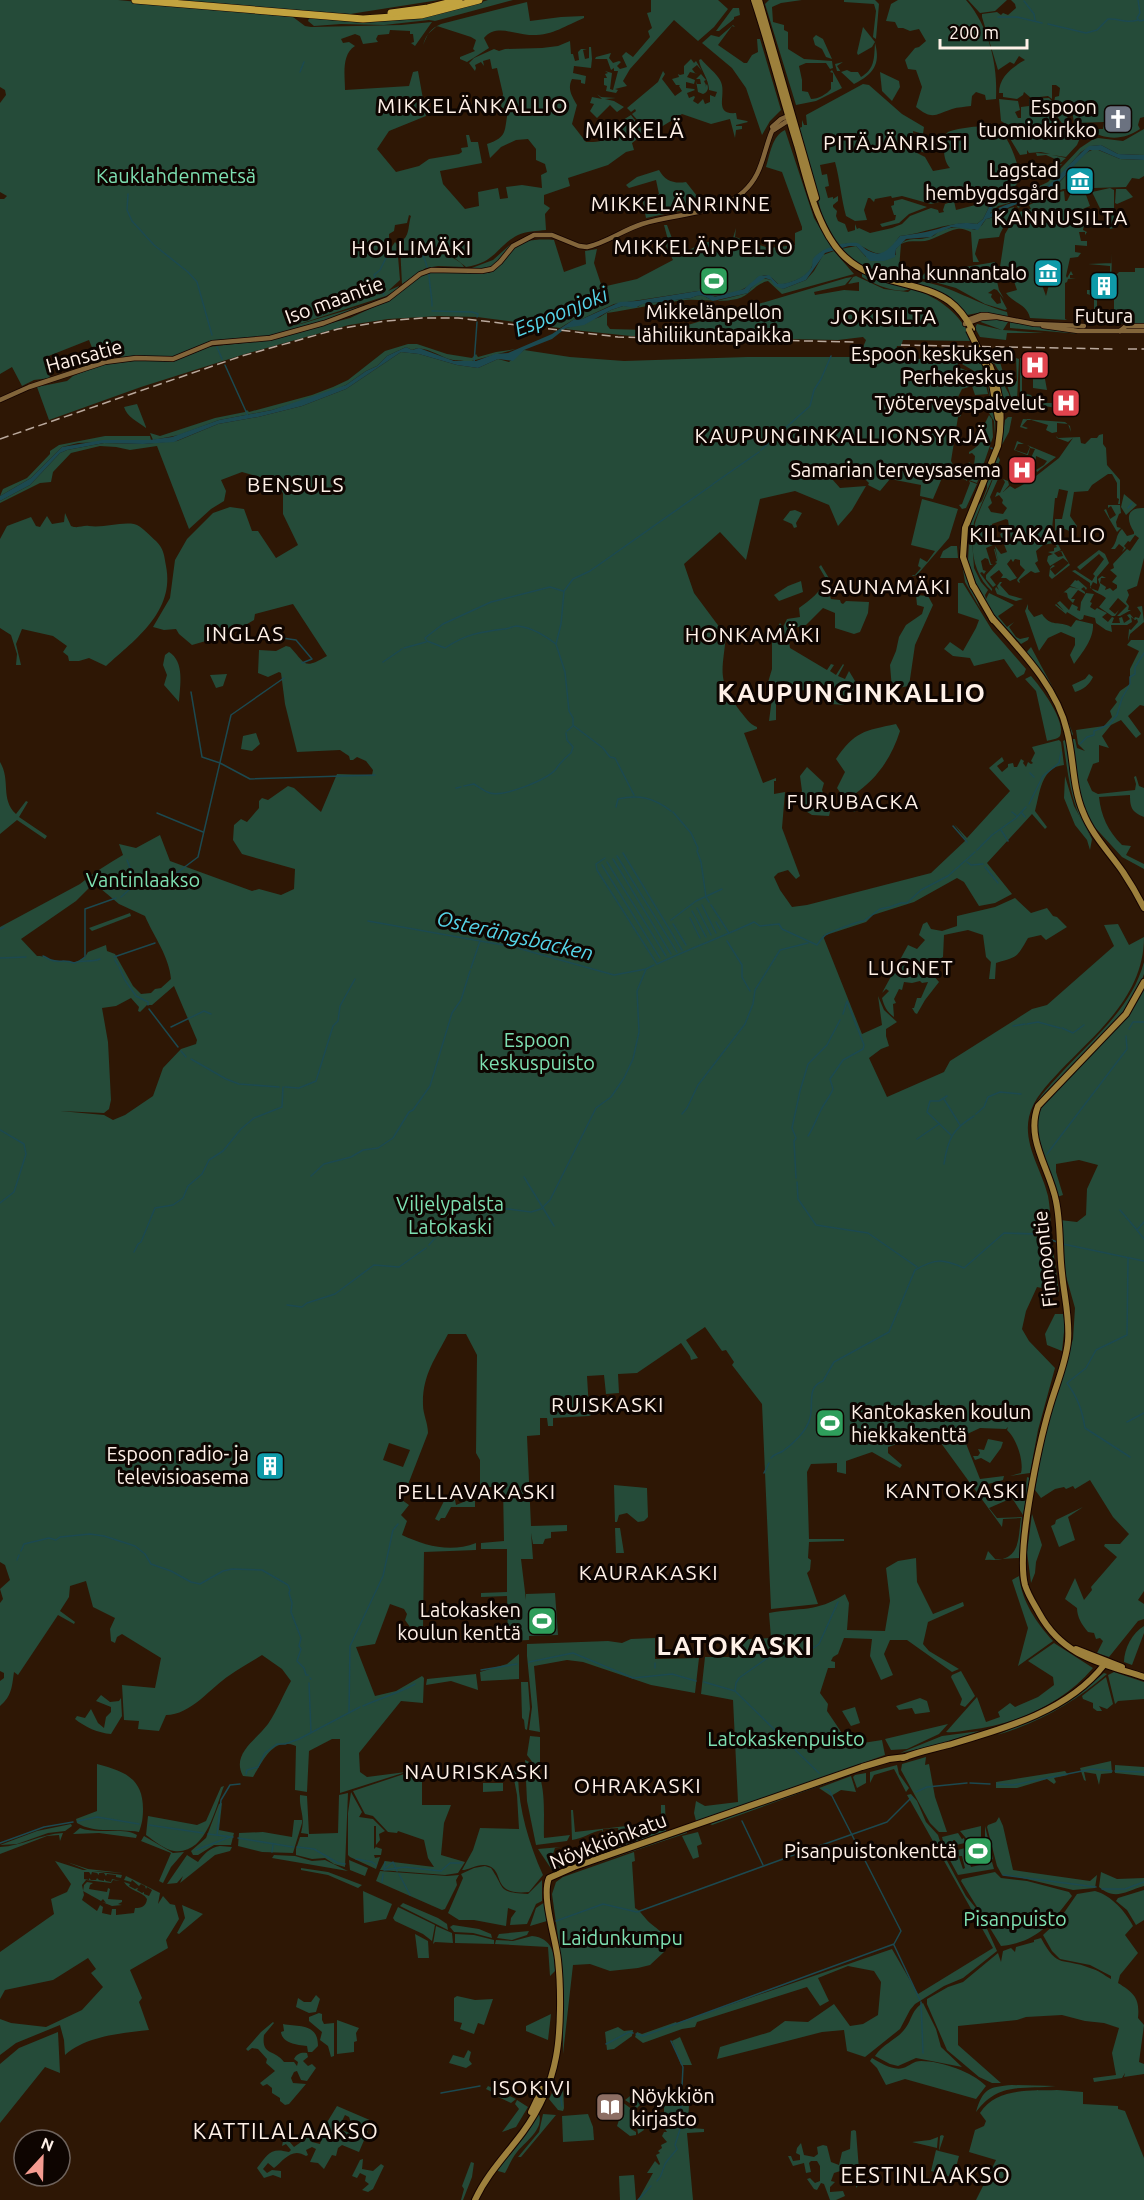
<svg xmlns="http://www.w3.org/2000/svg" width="1144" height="2200" viewBox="0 0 1144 2200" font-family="Ubuntu,sans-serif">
	<rect width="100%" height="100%" fill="#2e1705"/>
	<g fill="#254b39" fill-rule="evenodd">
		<path d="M 0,0 L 118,0 L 293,17 L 305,26 L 311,27 L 401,25 L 432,22 L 415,46 L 411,43 L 414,42 L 413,34 L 410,34 L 410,31 L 390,30 L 389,34 L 378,35 L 376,39 L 378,42 L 363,44 L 360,36 L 355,34 L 341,39 L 343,43 L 349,42 L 355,46 C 341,55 345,75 345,90 L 409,86 L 413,72 L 418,71 L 426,116 L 389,131 L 377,149 L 396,172 L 419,166 L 429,159 L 459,154 L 462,152 L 461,148 L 468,147 L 466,135 L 469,135 L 471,142 L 478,142 L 482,163 L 440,171 L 443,184 L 465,209 L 479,206 L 478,192 L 498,188 L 500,199 L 508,198 L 506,187 L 522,185 L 542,188 L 541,175 L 547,172 L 545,164 L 536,160 L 536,149 L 528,139 L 516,140 L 501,147 L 490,158 L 487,144 C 508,137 504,131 508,111 L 501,107 L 503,94 L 497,68 L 492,69 L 490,59 L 483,61 L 484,66 L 481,62 L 475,65 L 476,68 L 475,71 L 469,63 L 474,58 L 494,49 L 499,51 L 505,49 L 542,48 L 558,46 L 570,41 L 571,54 L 573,54 L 575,61 L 579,60 L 578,52 L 581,49 L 587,49 L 583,50 L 585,59 L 589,58 L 589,47 L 591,47 L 592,59 L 591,68 L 574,66 L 573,73 L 586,76 L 585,84 L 581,83 L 581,80 L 572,79 C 567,89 572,96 577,105 L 572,124 L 586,142 C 596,142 603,142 612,136 L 609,131 L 613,127 L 617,132 L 626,125 L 623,120 L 631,115 L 645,133 L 632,143 L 634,150 L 626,152 L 608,165 L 568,178 L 570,186 L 544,195 L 544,204 L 550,208 L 545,214 L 546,230 C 537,231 526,231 518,235 C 495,247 497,262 466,267 L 451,255 L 447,249 C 448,259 460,259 464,267 L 438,266 L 426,268 L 402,284 L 400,246 L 401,241 C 410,237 408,224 411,216 L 409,215 L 407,223 L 395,225 L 394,231 L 389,234 L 389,248 L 391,248 L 395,242 L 397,244 L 400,280 L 388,291 L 399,286 L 398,289 L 386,296 L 287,328 L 371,303 L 343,315 L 266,337 L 212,341 L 177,357 L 115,357 L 97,360 L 89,340 L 46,357 L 50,378 L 34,380 L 22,386 L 12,367 L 0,374 L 0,199 L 4,199 L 7,196 L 0,192 L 0,103 L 6,95 L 5,90 L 0,87 Z"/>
		<polygon points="166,0 439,0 350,14 289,11"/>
		<path d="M 488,0 L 513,0 L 435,21 L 429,20 L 384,25 L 341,24 L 314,26 L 308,21 L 309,18 C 376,22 423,21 488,0 Z"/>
		<polygon points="651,0 718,0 728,9 714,27 698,41 674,20 630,69 623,81 627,86 615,89 618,90 616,93 606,91 607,86 604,85 604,78 607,78 605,74 608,73 605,71 612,73 610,89 613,90 618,71 614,71 614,68 611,70 607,59 595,59 596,57 611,53 609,58 613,63 619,61 621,62 617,66 620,69 627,67 622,56 626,52 633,57 650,37 648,31 652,28 647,13 651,12"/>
		<path d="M 769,0 L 802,0 L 781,3 L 772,7 L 773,22 L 784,25 L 784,30 L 788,32 L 788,49 L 804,59 L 832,61 L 833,68 L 830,69 L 826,63 L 806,63 L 799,66 L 802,80 L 802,91 L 808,92 L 811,99 C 818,99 827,94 831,89 L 831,82 L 833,82 L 833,73 L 830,72 L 832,70 L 842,88 L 816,101 L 796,105 L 765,4 Z"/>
		<polygon points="844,0 875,0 879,4 876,39 873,37 876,11 874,4 844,2"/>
		<path d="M 898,0 L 966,0 C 989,26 998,65 996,99 L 986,100 L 985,95 L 976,92 L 972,96 L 971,106 C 965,107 958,107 952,109 C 935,115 932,120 916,107 L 922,87 L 916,70 L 908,69 L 905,60 L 915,48 L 919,47 L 926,41 L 919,29 L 910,31 L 903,28 L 898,28 L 895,22 L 886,21 L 891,4 Z"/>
		<polygon points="968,0 1007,0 995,11 980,13"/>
		<path d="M 1011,0 L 1144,0 L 1144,117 L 1140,118 L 1138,125 L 1140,129 C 1123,141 1104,140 1088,129 L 1103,129 L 1104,122 L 1074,123 L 1072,110 L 1067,113 L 1068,123 L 1062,123 C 1056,117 1053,105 1055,97 L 1059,96 L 1060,88 L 1056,85 L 1052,85 L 1052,99 L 1048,96 L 1031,98 L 1024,92 L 1023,95 L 1017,99 L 1003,97 L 1003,93 L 999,93 C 999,77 1012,67 1025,60 L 1019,56 L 1014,64 L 1010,62 L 998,70 L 982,17 L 982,14 L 997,12 L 1001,15 L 1003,13 L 1008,15 L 1016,8 L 1015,4 Z"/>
		<path d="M 527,2 L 530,21 L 561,17 L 584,16 L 584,18 C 564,26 553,36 529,35 C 513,34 496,24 484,38 L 489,48 L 467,62 L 460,59 L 460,57 L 475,51 L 473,49 L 476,40 L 471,37 L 437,26 L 428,34 L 423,45 C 426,35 431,28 441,24 Z"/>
		<polygon points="733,8 739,8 740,15 734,17 734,19 719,31 716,31"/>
		<polygon points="733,25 735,27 732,26 718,45 744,63 747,63 752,55 758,52 757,39 760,39 781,110 770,121 762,135 746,88 732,68 702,43 711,35 719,37"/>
		<polygon points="863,27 875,42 872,47 858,55 857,53"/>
		<polygon points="816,35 823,39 832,59 826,57 822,49 815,45 813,38"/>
		<path d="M 875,43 C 881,65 873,74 854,84 L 840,71 L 837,71 L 835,64 L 843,62 L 837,66 L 841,72 L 847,70 L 851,72 L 858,72 L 861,77 C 875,69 874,58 875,43 Z"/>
		<path d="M 691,59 L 694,63 L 696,61 L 702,71 L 697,65 L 692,69 L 695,73 L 698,74 L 690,72 L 687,77 L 695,80 L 694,84 L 686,82 L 686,88 L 694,89 L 695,90 L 687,93 L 689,98 L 694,96 L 695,97 L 693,101 L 698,104 L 703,99 L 705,104 L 710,102 L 710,95 L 715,97 L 717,92 L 709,90 C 709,79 700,69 699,60 L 701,59 C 707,66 717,74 720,80 C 728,93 712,115 736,113 L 737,119 L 747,121 L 748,122 L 736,125 L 736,126 L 742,126 L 742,129 L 736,130 L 735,138 L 730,119 L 711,124 L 682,114 L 650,134 L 632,114 L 636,111 L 635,109 L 631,112 L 627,108 L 658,82 L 663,71 L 665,74 L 662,79 L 675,96 L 682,91 L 679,86 L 680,85 L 676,85 L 672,79 L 679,77 L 678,74 L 680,75 L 684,74 L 684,66 Z"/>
		<polygon points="880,72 899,81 900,87 892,101 882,91"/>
		<path d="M 701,74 L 706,80 L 704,81 L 706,85 L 705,87 L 707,84 C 709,88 708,92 703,94 L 698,92 L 696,81 L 697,84 L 701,84 L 700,79 L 696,79 Z"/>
		<path d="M 863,84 L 869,85 L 902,114 L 924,127 L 923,134 L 913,131 L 914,140 L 920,139 L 926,144 L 938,143 L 942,147 L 936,147 L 926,153 L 920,151 L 917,153 L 925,157 L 933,171 L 950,168 C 942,159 944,146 945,135 L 948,132 C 957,128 990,123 998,129 C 1009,136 1020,167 1020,180 L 1011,191 L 982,191 L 931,204 L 902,196 L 892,198 L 891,196 L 875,199 L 874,202 L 870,198 L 868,198 L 864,210 L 867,220 L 855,221 L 846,216 C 841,198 840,180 835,162 L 820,165 L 822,175 L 827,174 L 829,186 L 825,187 L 828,198 L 833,197 L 833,199 L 838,196 L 838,201 L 833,205 L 833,207 L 837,211 L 836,216 L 838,221 L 845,224 L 848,232 L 855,230 L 855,224 L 857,229 L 859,228 L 870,233 L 892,228 L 902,224 L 910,216 L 931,208 L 938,210 L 939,213 L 944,212 L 943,210 L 945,204 L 954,201 L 956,210 L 983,203 L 983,201 L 987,200 L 987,198 L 991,195 L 994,198 L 1001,197 L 1001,194 L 1005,196 L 1002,200 L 991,202 L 985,212 L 990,204 L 1003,202 L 1008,196 L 1013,202 L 998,206 L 990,214 L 993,206 L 989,207 L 983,219 L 977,224 C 951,220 927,233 900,236 C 896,240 893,248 888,251 C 869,261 863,235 838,246 L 822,215 L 799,128 L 802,127 L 802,120 L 804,125 L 807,125 L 806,115 Z"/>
		<polygon points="597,94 601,97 616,98 605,99 614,101 624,107 617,112 610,105 597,118 590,111 594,104 590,103 592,97 602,99"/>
		<path d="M 1049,98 L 1053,102 L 1058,123 C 1042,125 1015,131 1001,121 L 999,99 L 1018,101 L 1020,110 L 1015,112 L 1018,118 L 1021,118 L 1021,107 L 1029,106 L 1029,99 Z"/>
		<polygon points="1070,125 1074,126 1075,128 1067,132 1074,131 1075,135 1077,126 1082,127 1083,131 1077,145 1066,157 1052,155 1066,158 1059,164 1062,164 1058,168 1051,167 1059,159 1055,159 1046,155 1037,156 1036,153 1050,154 1041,152 1029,153 1027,150 1027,154 1020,155 1003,127 1048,127 1051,130 1058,129 1058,126"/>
		<polygon points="1144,129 1144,155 1118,154 1101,145 1091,146 1081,152 1054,182 1033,195 1016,201 1017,194 1027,192 1048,182 1080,148 1092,140 1098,138 1123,141"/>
		<path d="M 785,130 L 814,218 L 832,248 C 818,252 817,254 812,266 C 808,278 790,283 779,285 C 762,265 759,281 743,289 C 734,294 723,294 713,297 L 708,292 L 698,291 L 614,304 L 582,319 L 573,320 L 560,328 L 477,317 L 439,316 L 388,319 L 349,325 L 245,354 L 141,387 L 49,420 L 37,387 L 67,381 L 73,376 L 101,365 L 146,359 L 172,362 L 208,347 L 268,340 L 350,318 L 389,300 L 419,277 L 429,272 L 489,273 C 500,268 503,258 512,249 C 521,239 541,239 554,240 L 564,272 L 586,264 L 585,251 L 597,249 L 594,263 L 602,287 L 637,279 L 673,260 L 666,246 L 668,240 L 664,225 L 667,225 L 673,241 L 682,254 L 702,243 L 733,238 L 736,228 L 735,237 L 769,248 L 795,245 L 795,233 L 802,230 L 802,227 L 782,172 L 766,167 C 770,154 772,136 785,130 Z"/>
		<path d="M 1096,149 L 1120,159 L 1144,160 L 1144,176 L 1139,179 L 1132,178 L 1126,187 L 1063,189 L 1018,208 L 1017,206 C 1031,200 1043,195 1055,186 C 1069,176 1078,152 1096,149 Z"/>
		<path d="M 659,170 C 665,181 674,184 686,182 L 697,196 L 706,197 L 702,206 L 646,218 L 642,198 L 659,194 L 656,180 L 629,188 L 626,185 L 637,177 Z"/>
		<polygon points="1110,188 1114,190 1114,228 1110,229 1092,192"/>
		<polygon points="1116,189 1126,189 1133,197 1117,204 1115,203"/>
		<path d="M 1064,191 L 1065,201 L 1067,201 L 1072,191 L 1085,192 L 1090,206 L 1080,210 L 1084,221 L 1079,227 L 1084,225 L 1083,230 L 1087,232 L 1085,235 L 1085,232 L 1079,232 L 1081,241 L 1087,241 L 1087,246 L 1075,245 L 1075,252 L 1081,253 L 1078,257 L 1070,258 L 1066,276 L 1067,278 L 1071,271 L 1073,275 L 1070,275 L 1070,278 L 1076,278 L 1068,279 L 1067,282 L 1065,283 L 1065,319 L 1067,320 L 1030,318 C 1027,304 1014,304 1006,293 L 1017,290 L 1009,267 L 1000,267 L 1005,234 L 1018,212 L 1031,209 L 1029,205 L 1055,193 ZM 1047,268 L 1052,273 L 1046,296 L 1042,285 L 1034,274 L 1035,272 L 1040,273 Z"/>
		<polygon points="902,199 927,207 909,214 899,223 882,227 880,224 895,220 896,215 894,215 891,206 894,205 894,201"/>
		<path d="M 1014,207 C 1013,219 1002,226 999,237 L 979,239 L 975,254 L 979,262 L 973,262 L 971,232 C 966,230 962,228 957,229 C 946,231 936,239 925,241 C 916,242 908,240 901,244 L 899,269 L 912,269 L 913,272 L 920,273 L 913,285 C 887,277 860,270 841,249 L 856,246 L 866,257 L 896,255 L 896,249 C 908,234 915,242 930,237 C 935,236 934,235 938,232 C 950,226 962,226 975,230 L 982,225 L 986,219 C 996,218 1004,209 1014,207 Z"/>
		<polygon points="512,243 499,261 488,269 469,269 493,260"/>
		<path d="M 834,251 L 854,274 L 782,294 L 768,281 C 754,284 751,295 737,299 C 719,303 703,299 686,300 C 659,303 633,309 607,313 L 607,325 L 610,329 L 648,330 L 681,327 L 846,278 L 852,277 L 845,285 L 814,292 L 815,295 L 844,290 L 859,291 L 859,282 L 848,284 L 853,277 L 856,276 L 884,289 L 908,292 L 912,289 C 941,298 960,314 973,341 L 903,340 L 901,346 L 897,346 L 895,356 L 918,359 L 967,353 L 958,363 L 958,367 L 982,377 L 985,381 L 988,394 L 975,395 L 972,386 L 962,389 L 958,397 L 961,416 L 958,417 L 951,461 L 956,470 L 965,470 L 969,462 L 974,466 L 975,456 L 972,453 L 969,454 L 969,452 C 978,447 986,439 983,427 L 989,415 L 992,419 L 993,437 L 977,483 L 969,480 L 968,477 L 967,481 L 956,474 L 942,478 L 933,499 L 920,496 L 921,485 L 890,479 L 880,491 L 868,485 L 869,483 L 855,469 L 856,467 L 851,462 L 848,463 L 832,479 L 840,488 L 866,486 L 852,510 L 838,526 L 829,505 L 795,491 L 760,499 L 746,560 L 720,532 L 684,564 L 694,593 L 726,636 C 722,674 717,679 740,711 C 746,718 749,724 757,727 L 757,729 L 744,733 L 763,783 L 776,778 L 776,781 L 774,781 L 774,794 L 785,792 L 782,828 L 800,876 L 796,879 L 788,870 L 778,873 L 774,877 L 780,890 L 792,907 L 807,905 L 931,873 L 966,840 L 954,824 L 967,838 L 1010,791 L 989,768 L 1002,757 L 1004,761 L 997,766 L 1002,772 L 1008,767 L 1008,764 L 1013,763 L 1014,767 L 1017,767 L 1021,759 L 1024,761 L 1023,763 L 1026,767 L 1028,762 L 1031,764 L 1033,763 L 1031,761 L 1035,753 L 1032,747 L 1059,740 L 1061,742 L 1064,765 C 1041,767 1040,793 1035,811 L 1047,827 L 1045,829 L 1032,814 L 987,863 L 1012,894 L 995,903 L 979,906 L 964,882 L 957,878 L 914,902 L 873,915 L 866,922 L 823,936 L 862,1034 L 882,1025 L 878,996 L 884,1010 L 897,1022 L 886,1029 L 886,1036 L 889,1046 L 881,1049 L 869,1058 L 887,1097 L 944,1072 L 950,1061 L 1032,1009 L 1047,1005 L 1114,946 L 1104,925 L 1118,924 L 1129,945 L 1144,937 C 1144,996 1097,1032 1059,1072 C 1047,1085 1033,1099 1029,1117 C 1023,1145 1042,1170 1048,1196 C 1051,1211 1050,1227 1052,1242 C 1054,1258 1057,1275 1059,1292 L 1037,1287 L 1026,1311 L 1022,1329 L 1029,1341 L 1055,1368 L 1038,1430 L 1030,1473 L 1010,1476 L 1021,1473 C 1024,1462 1017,1439 1007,1430 L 1008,1427 L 1006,1429 L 980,1428 L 963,1436 L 980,1479 L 1004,1476 L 1003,1480 L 988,1484 L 991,1497 L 1011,1493 L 1025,1494 L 1027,1477 L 1030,1478 L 1023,1515 L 1012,1498 L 989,1508 L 997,1518 L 1022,1517 L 1019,1558 L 985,1560 L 988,1551 L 996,1560 C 1021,1558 1018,1537 1021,1518 L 1003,1519 L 1002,1527 L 933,1432 L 888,1447 L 888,1453 L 902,1465 L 900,1468 L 872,1452 L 846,1461 L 846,1474 L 837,1472 L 837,1463 L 811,1464 L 807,1472 L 809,1539 L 844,1539 L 844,1541 L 809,1542 L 808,1558 L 811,1560 L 810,1570 L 807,1573 L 818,1604 L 771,1609 L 762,1404 L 732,1365 L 734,1362 L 726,1350 L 722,1351 L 705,1327 L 686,1340 L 698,1358 L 691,1360 L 690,1356 L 681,1343 L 637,1373 L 618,1374 L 619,1393 L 606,1394 L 604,1375 L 587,1376 L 589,1409 L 596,1409 L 596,1413 L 589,1416 L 553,1418 L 553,1426 L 548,1426 L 547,1418 L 540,1418 L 540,1435 L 527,1436 L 531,1526 L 567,1525 L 567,1531 L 551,1532 L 551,1538 L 545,1539 L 543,1544 L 533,1544 L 531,1533 L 533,1559 L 521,1559 L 526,1600 L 526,1594 L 555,1593 L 558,1635 L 529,1636 L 529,1640 L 508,1641 L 507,1596 L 481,1597 L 481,1593 L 507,1592 L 507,1549 L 481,1549 L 481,1543 L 504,1541 L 503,1487 L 480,1487 L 480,1460 L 476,1453 L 477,1355 L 466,1334 L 448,1334 C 435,1359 422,1376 423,1405 C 423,1414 428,1423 428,1433 L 402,1500 L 409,1505 L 401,1515 L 407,1521 L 402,1535 C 426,1546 450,1553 476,1543 L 476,1550 L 424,1552 L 423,1628 L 410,1627 L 405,1620 L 407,1614 L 404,1609 L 390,1604 L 375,1644 L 356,1647 L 375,1696 L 396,1691 L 422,1676 L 424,1678 L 423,1703 L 401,1701 L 359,1753 L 360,1772 L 367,1777 L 406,1772 L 340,1793 L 340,1739 L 332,1739 L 309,1751 L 307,1792 L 295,1790 L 296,1746 C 273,1736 263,1761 253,1777 L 243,1776 C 231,1754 256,1740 268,1724 C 277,1711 283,1695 291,1681 L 282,1669 L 262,1655 C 251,1662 240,1668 230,1675 C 210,1688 191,1715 166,1715 L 159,1731 L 138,1729 L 139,1721 L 124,1720 L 122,1685 L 155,1688 L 161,1658 L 122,1634 L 117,1637 L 115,1643 L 111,1641 L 110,1629 L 115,1618 L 93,1607 L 86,1581 L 70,1586 L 69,1597 L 60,1611 L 75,1622 L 74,1624 L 58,1615 L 18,1675 L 14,1672 C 12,1686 12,1696 0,1706 L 0,1681 L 4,1678 L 4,1673 L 0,1671 L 0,1603 L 3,1599 L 0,1589 L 10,1580 L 5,1565 L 0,1562 L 0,927 L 80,884 C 93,873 108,864 123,855 L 119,844 L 136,848 L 160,835 L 170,861 L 252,891 L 259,889 L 281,895 L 294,889 L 295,869 L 242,854 L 233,840 L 234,825 L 241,819 L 247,822 L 259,808 L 259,801 L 262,798 L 268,800 L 288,786 L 294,788 L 321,812 L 337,774 L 372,775 L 373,770 L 366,761 L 357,757 L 353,760 L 350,760 L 349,756 L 340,750 L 297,752 L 285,704 L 281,673 L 279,672 L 268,677 L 258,673 L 259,650 L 276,651 L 286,646 L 290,647 C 306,664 303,670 327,656 L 293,604 L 255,614 L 254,620 L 230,634 L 192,645 L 179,634 L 176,629 L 164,630 L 153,627 L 170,598 L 175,560 L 187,539 L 213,513 L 230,507 L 244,509 L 252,531 L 258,531 L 276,558 L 298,545 L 283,514 L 283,493 L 274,481 L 242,472 L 221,480 L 226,491 L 224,501 L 211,509 L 189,529 L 157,446 L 130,450 L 116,447 L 100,446 L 71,453 L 53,472 L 51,482 L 40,483 L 0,503 L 0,501 L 30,485 L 60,453 L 67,450 L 104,443 L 143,444 L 177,441 L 218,424 L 258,417 L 302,406 L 346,389 L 401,352 L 419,354 L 457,365 L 478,368 L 498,359 L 509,362 L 524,350 L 570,357 L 624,361 L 747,357 L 850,357 L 854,362 L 862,358 L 861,352 L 866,340 L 863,337 L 838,340 L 631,336 L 564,329 L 600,317 L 611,310 L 623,306 L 638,307 L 642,304 L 691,298 C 706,291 704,299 716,301 L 748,293 L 751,288 L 763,278 L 771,280 L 783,289 L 806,280 L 814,271 L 823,255 ZM 94,883 L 119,904 L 145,916 C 154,937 169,956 171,979 L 161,988 L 155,989 L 151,993 L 141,994 L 133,986 L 115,954 L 107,951 L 106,945 L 88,952 L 85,957 L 74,963 C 66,959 60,963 52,960 C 46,958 44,956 37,956 L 21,939 L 76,901 ZM 174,986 L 197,1040 L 196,1044 L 181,1049 L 163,1068 L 153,1096 L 125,1115 L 113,1120 L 104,1115 L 60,1111 L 104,1113 L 109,1109 L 111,1100 L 108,1042 L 102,1008 L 116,1006 L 131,998 L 139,1007 L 138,1011 L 140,1012 L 147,1005 L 152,1005 ZM 389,1443 L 410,1450 L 403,1467 L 383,1460 Z"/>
		<polygon points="1112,253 1111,292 1097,292 1097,311 1109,313 1094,313 1094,296 1087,294 1087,290 1094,290 1094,273 1110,273 1110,266 1088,264 1112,263"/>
		<polygon points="995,262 995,271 980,272 981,279 996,277 999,290 1004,299 997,290 994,289 988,293 992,294 991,297 997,304 1001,303 1000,296 1007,309 1005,310 985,304 956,288 920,278 926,272 954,268 955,280 960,280 959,268"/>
		<polygon points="1135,268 1144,268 1144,323 1117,324 1114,319 1114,277 1119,272 1135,272"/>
		<path d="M 862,273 L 910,289 C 897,295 874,284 862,277 Z"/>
		<path d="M 920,281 C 954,287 974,303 1007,312 L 1008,317 L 983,312 L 967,315 L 959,308 L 915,286 Z"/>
		<polygon points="992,319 1008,322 1003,330 1044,333 1007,333 1006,340 980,337 975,328 977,324 1002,330 978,321"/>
		<polygon points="1010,322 1080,334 1010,328"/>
		<path d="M 408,344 L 417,344 L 447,354 L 472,358 L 476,354 L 478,357 L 496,352 L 516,349 L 468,362 C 462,360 459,361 453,360 C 440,358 425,344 412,350 L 406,347 L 387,356 L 377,366 L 366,371 L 346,385 L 325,394 L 272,410 L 219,420 L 179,435 L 153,440 L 150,433 L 160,436 L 215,418 L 245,412 L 247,410 L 249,412 L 312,395 L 333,387 L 348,380 L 385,351 Z"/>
		<path d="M 994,356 L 1010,357 L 1011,359 L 999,359 L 1003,372 L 1008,372 L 1011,383 L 1017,381 L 1016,358 L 1019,359 L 1017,401 L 1012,400 L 1007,385 L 994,363 L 992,365 L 1002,380 L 1000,387 L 992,365 L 986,368 C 993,391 996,411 995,435 L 994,421 L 989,413 L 991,402 L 986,378 L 962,364 C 969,352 984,358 994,356 Z"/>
		<polygon points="1020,358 1023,358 1022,369 1027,370 1022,374 1022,393 1031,395 1035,403 1058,403 1058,405 1069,405 1069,395 1063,395 1069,395 1069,410 1020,402"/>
		<polygon points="1037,373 1042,379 1045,379 1047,390 1033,388 1033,374"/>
		<polygon points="1003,383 1009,394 1011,408 1004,406 1001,388"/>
		<path d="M 137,404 L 146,427 L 146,428 C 138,422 127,417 124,407 Z"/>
		<polygon points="1008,417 1012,417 1009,432 998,452 1002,439 1005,420"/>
		<polygon points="1023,419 1065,422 1070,426 1071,432 1068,424 1057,423 1057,432 1052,433 1046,430 1048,425 1028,419 1022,426 1028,428 1026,429 1020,427"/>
		<path d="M 1103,434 L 1103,444 L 1106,448 L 1107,465 L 1120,480 L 1120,504 L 1118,504 L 1119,499 L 1117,498 L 1117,483 L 1112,474 L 1108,474 L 1092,485 L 1088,491 L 1074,492 L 1070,516 L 1077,526 L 1074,533 L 1060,527 L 1055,531 L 1055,519 L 1062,519 L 1068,491 L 1059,489 L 1057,498 L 1055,498 L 1052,529 L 1053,539 L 1056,540 L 1061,550 L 1054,553 L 1058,557 L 1063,556 L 1061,551 L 1057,553 L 1058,556 L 1057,553 L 1062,551 L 1070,565 L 1052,579 L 1049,576 L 1050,568 L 1053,565 L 1055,566 L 1050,569 L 1055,575 L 1069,563 L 1063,558 L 1050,566 L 1047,561 L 1048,556 L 1053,554 L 1048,552 L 1054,551 L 1054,548 L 1057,547 L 1054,543 L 1043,545 L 1036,551 L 1038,561 L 1035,563 L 1040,572 L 1035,573 L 1031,571 L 1019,580 L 1020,583 L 1018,582 L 1017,580 L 1025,570 L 1020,565 L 1020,560 L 1015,559 L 1013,562 L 1011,559 L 1007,564 L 1017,578 L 1010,581 L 1006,578 L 1001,578 L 1003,575 L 999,570 L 990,577 L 996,585 L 993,587 L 986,579 L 986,575 L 997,563 L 995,562 L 997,561 L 994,549 L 991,549 L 995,549 L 998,561 L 995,546 L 1001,554 L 1007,552 L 1000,534 L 1003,532 L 1006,542 L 1011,541 L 1008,520 L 1006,519 L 992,524 L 992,528 L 996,529 L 992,532 L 990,528 L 987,528 L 986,535 L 988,544 L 993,545 L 994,541 L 993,545 L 986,548 L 991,564 L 993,565 L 990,565 L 988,559 L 985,558 L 981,561 L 983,570 L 986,571 L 984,574 L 982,572 L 980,573 L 992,589 L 992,591 C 973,575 968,544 976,520 C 981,505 989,491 994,476 L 1001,479 L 998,479 L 990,497 L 992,503 L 988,507 L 991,512 L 1003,514 L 1007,508 L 1002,503 L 1003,500 L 999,495 L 995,497 L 997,492 L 1000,493 L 1005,482 L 1003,479 L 1008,481 L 1009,485 L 1003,492 L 1010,486 L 1015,489 L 1024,484 L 1024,481 L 1021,481 L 1036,473 L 1034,476 L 1036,476 L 1059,458 L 1073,438 L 1068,442 L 1057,438 L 1056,436 L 1058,438 L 1080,437 L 1081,443 L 1085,444 L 1091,438 L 1097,438 L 1099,435 Z"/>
		<polygon points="105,436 150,436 151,440 78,443 62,447 31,478 0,496 3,489 27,478 50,454 50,451 59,445"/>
		<polygon points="1017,441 1024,444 1018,444 1015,450 1027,454 1030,447 1027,445 1056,457 1037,472 1036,470 1044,465 1047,461 1036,456 1035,464 1026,461 1028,457 1031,458 1035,449 1030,448 1028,455 1027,455 1014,450"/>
		<polygon points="997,454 1000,460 974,522 972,539 974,568 981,582 988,590 985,595 986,599 989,593 1014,605 998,616 1007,627 1014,622 1009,627 1016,637 1020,639 1029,637 1028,640 1021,644 993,614 980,595 968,560 970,523 975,508 982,501 987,488 987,480"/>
		<polygon points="969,481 977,484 966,508 962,509 959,505 962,504 970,483"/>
		<polygon points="1124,494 1137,505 1126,515 1121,507"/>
		<polygon points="922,499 958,509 949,538 917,575 913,576 912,575 915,575 921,568 918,566 920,558 927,562 935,551 911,545"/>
		<polygon points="1108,505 1120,505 1121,513 1119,514 1116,522 1117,527 1121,528 1117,532 1104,510 1106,509 1110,519 1116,515 1111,506 1108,508"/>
		<path d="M 1144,508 L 1144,558 L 1137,586 L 1127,590 L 1129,595 L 1126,602 L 1129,606 L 1128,610 L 1131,610 L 1120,616 L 1117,616 L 1127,606 L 1118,598 L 1109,609 L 1115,614 L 1119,610 L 1115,616 L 1112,616 L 1099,607 L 1106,598 C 1100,593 1089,592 1090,583 L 1072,571 L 1075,570 L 1092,581 L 1095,576 L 1093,574 L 1104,559 L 1099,554 L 1080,570 L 1077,567 L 1099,550 L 1105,554 L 1109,563 L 1097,577 L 1097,584 L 1093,582 L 1090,588 L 1098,591 L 1100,585 L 1098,579 L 1102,576 L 1106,578 L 1101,578 L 1100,583 L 1106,587 L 1105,590 L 1110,588 L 1113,591 L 1117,588 L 1117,585 L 1112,582 L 1117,576 L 1110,570 L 1114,568 L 1113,564 L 1127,549 L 1130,551 L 1139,538 L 1135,535 L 1130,542 L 1128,541 L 1124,546 L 1126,548 L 1122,552 L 1124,548 L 1119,544 L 1115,549 L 1111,549 C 1118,542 1115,535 1122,529 L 1127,536 L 1134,534 L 1134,532 C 1126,520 1126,507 1144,508 Z"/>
		<polygon points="795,510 802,513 796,523 797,527 794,528 792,524 783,520 790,511"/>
		<path d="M 65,513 L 71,526 C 78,529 82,525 89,526 C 104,528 119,522 134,524 C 142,526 150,536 156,541 C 164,549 164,555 166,566 C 175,611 136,639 106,666 L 89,658 L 79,661 L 69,661 L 68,656 L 63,652 L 67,646 L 53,636 L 22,629 L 16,644 L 21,665 L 16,665 L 17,654 L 11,635 L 0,628 L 0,539 L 7,526 L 31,517 L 36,526 L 40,527 L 47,516 L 52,524 L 64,522 Z"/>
		<polygon points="959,544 968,580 981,610 965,582"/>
		<polygon points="951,546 957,546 958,558 940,558 943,551"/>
		<path d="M 821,565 L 830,580 L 827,587 L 831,599 L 840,600 L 841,603 L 843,604 L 846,601 L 869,602 L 868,613 L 860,632 L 854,634 L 835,628 L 835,613 L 823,608 L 806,625 L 787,630 L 790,648 L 827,670 L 831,664 L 834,665 L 830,671 L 836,675 L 843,664 L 844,665 L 838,676 L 845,679 L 849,671 L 855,681 L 875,694 L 844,705 L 832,704 L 840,691 L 826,683 L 822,688 L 797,691 L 776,703 L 776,720 L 769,721 L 772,698 L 766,689 L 772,669 L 772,639 L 779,629 L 778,626 L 780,623 L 783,627 L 787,619 L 800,617 L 799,608 C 810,600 821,592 826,579 L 819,567 Z"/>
		<polygon points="1075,580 1077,581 1078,580 1087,588 1086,590 1084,587 1081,589 1085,592 1085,594 1078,590 1071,599 1075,599 1073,603 1068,598 1067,593 1064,592 1057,598 1070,587 1079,589 1070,586"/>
		<polygon points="801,581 803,592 779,601 774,595 788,586"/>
		<polygon points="1000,582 1002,582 1000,585 1009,595 1023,599 1016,601 997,594 995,589 996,587 999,590 997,586"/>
		<polygon points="958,583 963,583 992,630 1026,669 1024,674 1017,678 1004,659 974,666 970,658 953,656 944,649 950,642 963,651 976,628 979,620 958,613"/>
		<polygon points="1086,593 1094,594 1090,602 1092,603 1090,607 1095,610 1097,608 1107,613 1102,617 1108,622 1112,617 1114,618 1112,623 1120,623 1119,618 1122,617 1124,623 1130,619 1127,615 1130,614 1134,619 1135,617 1139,618 1141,613 1137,607 1142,606 1144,622 1130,634 1128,641 1129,629 1131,630 1138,622 1137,619 1135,620 1131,617 1132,622 1127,625 1111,625 1112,632 1106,630 1096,623 1095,618 1084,615 1083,619 1080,620 1067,612 1066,614 1055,605 1056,604 1064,611 1057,603 1060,601 1069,610 1072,604 1078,607 1077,610 1080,611 1081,602"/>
		<polygon points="916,595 928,596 933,605 915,645 909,686 892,689 890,665 896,651 899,637 906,625 922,614 924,607 917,605"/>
		<path d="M 1028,604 L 1028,609 L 1034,617 L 1042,614 C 1051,628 1059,620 1071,627 L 1076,620 L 1093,624 C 1094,639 1082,653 1074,664 L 1070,655 L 1075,645 L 1075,638 L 1061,632 L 1048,638 L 1039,651 L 1025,611 Z"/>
		<path d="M 1131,640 L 1144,640 L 1144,706 L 1140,705 L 1128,716 L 1141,734 L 1136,738 L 1121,720 L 1111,725 L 1102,736 L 1109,748 L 1099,745 L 1099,762 L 1093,764 L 1087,780 L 1092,791 L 1098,794 L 1135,790 L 1136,784 L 1134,777 L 1136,776 L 1139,786 L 1144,788 L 1144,817 C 1132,812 1130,808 1130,795 L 1099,797 C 1101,816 1108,831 1122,845 L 1131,846 L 1126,855 L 1144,864 L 1144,869 L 1122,857 L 1090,822 L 1078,792 L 1071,739 L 1075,739 L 1077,748 L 1085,751 L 1078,744 L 1076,730 L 1104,726 L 1112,717 L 1110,711 L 1117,702 L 1115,699 L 1120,691 L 1130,684 L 1130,669 L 1139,651 L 1127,645 Z"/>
		<polygon points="1031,647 1059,699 1073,734 1072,736 1070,736 1026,653"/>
		<path d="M 169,652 C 185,662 180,686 179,702 L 164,685 L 167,675 L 163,665 L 165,655 Z"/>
		<polygon points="227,674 223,686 216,688 210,675"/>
		<path d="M 1089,674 L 1093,677 C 1090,684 1083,690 1075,692 L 1072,685 L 1085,679 Z"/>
		<path d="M 1031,676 C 1040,686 1067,722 1060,736 C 1058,739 1050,740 1047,741 L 1036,691 L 1025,679 Z"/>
		<path d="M 896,724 L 900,731 C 891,759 876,780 852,796 L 860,808 L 854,812 L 837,788 L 845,772 L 836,759 C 855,731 864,731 896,724 Z"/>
		<polygon points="256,733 260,744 252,751 241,749 243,736"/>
		<path d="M 1067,739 L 1072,780 L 1092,837 C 1071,811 1068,773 1063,741 Z"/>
		<path d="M 0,762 C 11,780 0,799 16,814 L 26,801 L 28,802 L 19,817 L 47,836 L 45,839 L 17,820 L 0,834 Z"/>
		<polygon points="807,767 824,783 822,790 830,812 829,816 812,815 804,810 800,796 802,791 800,776"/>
		<polygon points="1065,776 1074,806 1092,839 1090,850 1087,840 1075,825 1064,798"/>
		<path d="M 1015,898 L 1031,913 L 1047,908 L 1053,916 L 1057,917 L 1067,927 L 1046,940 L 1041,935 L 1028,938 C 1016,959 1018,956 996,963 L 995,979 L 989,979 L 991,962 L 986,957 L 983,935 L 968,930 L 944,935 L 943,957 L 932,963 L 928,969 L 939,982 L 925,1000 L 917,1014 L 915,1013 L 912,1008 L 914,1008 L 917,998 L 921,998 L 928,982 L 922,983 L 920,981 L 912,983 L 904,982 L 902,990 L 899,989 L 894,999 L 896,1003 L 893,1004 L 894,1017 C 887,1012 884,1006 882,998 L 889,991 L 886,989 L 882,993 L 908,945 L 917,949 L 925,940 L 919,935 L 923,924 L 927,922 L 931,929 L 942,931 L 957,926 L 957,916 L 995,907 Z"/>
		<polygon points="130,913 131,916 92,931 89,928"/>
		<path d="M 1144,962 L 1144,974 L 1141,982 L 1122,1016 L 1036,1103 C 1043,1092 1054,1081 1063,1071 C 1094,1038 1132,1007 1144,962 Z"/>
		<path d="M 1144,985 L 1144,1591 L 1138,1600 L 1144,1604 L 1144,1619 L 1138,1621 L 1109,1657 L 1097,1653 L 1103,1641 L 1100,1638 L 1096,1639 L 1094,1633 L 1088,1632 C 1082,1625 1077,1617 1077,1608 L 1065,1599 L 1075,1578 L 1084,1600 L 1092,1590 L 1091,1587 L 1117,1557 L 1104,1546 L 1105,1544 L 1120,1544 L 1129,1534 L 1113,1517 L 1090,1480 L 1075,1489 L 1073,1486 L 1066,1489 L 1064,1487 L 1055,1489 L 1041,1498 L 1035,1490 L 1044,1436 L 1073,1339 L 1075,1308 L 1062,1262 L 1060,1220 L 1077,1222 L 1086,1215 L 1087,1189 L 1098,1165 L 1079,1160 L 1056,1164 L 1056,1172 L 1063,1195 L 1057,1197 L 1035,1125 L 1039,1108 L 1112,1032 Z"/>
		<polygon points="1055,1314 1063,1314 1065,1323 1062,1351 1047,1345 1045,1334"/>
		<polygon points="988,1439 1003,1442 1001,1448 990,1463 981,1458 975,1460 973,1456 978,1456 980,1453 978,1449 984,1450"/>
		<polygon points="614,1485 647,1488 648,1517 644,1521 638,1522 627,1513 619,1515 617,1522 615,1522"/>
		<polygon points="446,1497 455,1500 456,1505 466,1501 475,1501 475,1507 451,1507 445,1518 441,1518 439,1521 435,1519"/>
		<polygon points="1083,1507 1068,1517 1075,1540 1059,1547 1051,1526 1055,1524 1056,1520"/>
		<polygon points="1032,1514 1042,1545 1036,1562 1035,1573 1031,1583 1027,1552"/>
		<polygon points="615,1528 620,1528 624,1553 616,1553"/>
		<path d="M 916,1558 L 917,1582 L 933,1614 L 963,1602 L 964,1606 L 928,1622 L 923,1644 L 929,1651 L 959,1669 L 952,1672 L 907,1640 L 890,1640 L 884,1654 L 893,1675 L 881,1680 L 870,1656 L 872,1639 L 844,1638 L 838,1654 L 833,1657 L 831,1661 L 835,1662 L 835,1668 L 828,1668 L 820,1693 L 828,1704 L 827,1711 L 850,1745 L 882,1740 L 885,1755 L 840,1771 L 840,1774 L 696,1821 L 694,1813 L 696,1801 L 705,1806 L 738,1802 L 733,1700 L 701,1694 L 705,1657 L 731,1657 L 731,1640 L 771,1638 L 769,1613 C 800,1607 816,1613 845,1594 L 849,1603 L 847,1630 L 885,1631 L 890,1601 L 886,1568 L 898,1561 Z"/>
		<path d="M 1019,1576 C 1022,1602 1036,1622 1053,1641 L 1018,1666 L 1028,1628 L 1012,1580 Z"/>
		<path d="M 1144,1626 L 1144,1633 L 1132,1665 L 1124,1662 C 1124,1649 1132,1633 1144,1626 Z"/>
		<polygon points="655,1638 655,1659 699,1658 695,1693 651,1685 583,1662 567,1660 534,1666 540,1732 529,1730 532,1707 527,1656 527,1644 608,1641 622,1643 631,1639"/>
		<path d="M 1054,1643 L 1093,1668 C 1063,1704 1014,1725 969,1730 C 961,1731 953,1733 946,1732 L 977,1697 L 986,1722 L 1000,1717 L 998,1712 L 1010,1703 L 1015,1707 L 1038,1697 L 1054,1685 L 1053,1677 L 1028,1661 Z"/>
		<polygon points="519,1654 519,1679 481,1681 480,1672 507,1664"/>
		<polygon points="961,1671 975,1696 965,1707 960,1705 962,1699 951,1677 952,1675"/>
		<polygon points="1114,1672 1144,1682 1144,1699 1118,1701 1115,1704 1108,1675"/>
		<path d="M 1104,1673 L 1107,1674 C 1075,1702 1038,1723 997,1735 L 1037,1718 L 1068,1702 Z"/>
		<polygon points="476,1674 478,1690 451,1681 426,1685 427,1679"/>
		<polygon points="1106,1677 1113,1704 1107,1709 1099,1706 1102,1711 1097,1711 1093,1708 1093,1703 1083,1699 1082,1696"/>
		<polygon points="521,1682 528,1682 530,1709 527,1730 525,1729 524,1720 522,1718"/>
		<path d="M 101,1695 L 110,1702 L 119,1701 L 121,1698 L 122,1716 L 111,1734 C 98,1733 85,1727 75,1719 L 77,1716 L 85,1718 L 91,1709 L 98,1723 L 104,1728 L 106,1717 L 111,1712 L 111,1707 L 96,1701 Z"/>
		<polygon points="920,1698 927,1701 930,1712 915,1714 912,1708 899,1710 896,1706"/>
		<polygon points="855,1707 860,1723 851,1726 842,1711"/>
		<polygon points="948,1724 939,1734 907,1749 891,1750 885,1739"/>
		<polygon points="980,1731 933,1746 900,1753 942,1736"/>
		<polygon points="530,1736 540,1737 540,1772 527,1755"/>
		<polygon points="926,1757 925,1765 929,1764 935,1797 947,1832 939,1832 930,1823 901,1770 902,1764"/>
		<path d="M 525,1760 C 549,1768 543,1816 544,1838 L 570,1835 L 567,1841 L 536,1845 L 527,1801 Z"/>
		<polygon points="1111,1761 1112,1773 1101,1774 1099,1785 1096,1774 1084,1772 1086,1781 1084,1780 1080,1768"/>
		<path d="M 97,1764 C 124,1771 143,1778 143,1809 C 143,1818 142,1824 139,1832 C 118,1828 95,1834 77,1823 L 76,1819 L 97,1811 Z"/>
		<polygon points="897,1765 899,1774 909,1788 906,1792 894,1769 874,1775 870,1783 870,1772"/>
		<polygon points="1115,1765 1144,1767 1144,1776 1115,1773"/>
		<path d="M 507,1771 L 517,1771 L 518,1773 C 518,1806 528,1842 543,1875 L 529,1892 C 491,1896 505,1872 489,1866 C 480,1862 470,1870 462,1870 L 473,1850 L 480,1828 L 519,1829 L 517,1795 L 513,1774 L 507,1774 Z"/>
		<polygon points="1065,1771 1068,1775 1054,1778 1056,1782 1054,1784 1047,1779 1017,1788 996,1788 996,1782"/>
		<polygon points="417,1772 422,1774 422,1805 451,1805 444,1823 441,1855 465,1862 458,1873 445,1875 380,1870 385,1861 434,1867 428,1858 424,1840 398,1831 397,1833 388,1832 373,1816 365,1814 353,1791 407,1773"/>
		<polygon points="866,1773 866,1783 857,1788 853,1777 855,1775"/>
		<polygon points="851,1776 856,1792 841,1790 831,1796 819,1788"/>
		<polygon points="835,1779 836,1780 712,1825 710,1824"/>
		<polygon points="483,1783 503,1783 503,1791 483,1792"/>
		<path d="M 224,1786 C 215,1809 206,1855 174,1851 C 165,1850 153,1840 146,1835 L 148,1816 L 197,1825 L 206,1821 L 221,1787 Z"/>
		<polygon points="351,1792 362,1812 359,1817 373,1819 385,1831 379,1834 380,1840 376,1845 376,1826 374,1826 374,1849 376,1847 382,1849 381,1855 374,1855 375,1858 380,1857 376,1869 350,1857 348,1855 348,1813"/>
		<path d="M 348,1793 L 345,1867 L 334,1864 L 325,1858 L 312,1859 L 296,1855 L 296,1849 L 300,1837 L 308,1837 L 308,1834 L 301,1833 C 306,1817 299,1810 300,1795 L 307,1796 L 309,1834 L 338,1833 L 339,1795 Z"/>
		<polygon points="911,1794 917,1801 926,1822 938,1835 945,1857 966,1896 980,1913 997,1951 963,1978 944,1986 915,2004 910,2010 900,2029 865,2057 847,2051 844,2030 822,2032 717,2059 720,2047 770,2032 785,2021 808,2022 834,2004 850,2026 863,2024 878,2015 881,1982 874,1971 848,1966 818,1978 829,2001 820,2006 807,1987 697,2022 695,2027 682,2029 643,2043 635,2037 637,2032 642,2034 676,2022 677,2023 892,1949 918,1994 993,1948 907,1795"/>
		<polygon points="222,1803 219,1830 234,1833 231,1845 214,1845 198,1855 193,1855 191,1851 206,1838 219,1804"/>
		<path d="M 661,1805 L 665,1805 L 666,1831 L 605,1852 L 603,1843 L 605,1842 L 607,1850 L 635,1839 L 634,1833 L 619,1834 L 618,1828 L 603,1829 L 603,1832 L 602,1830 C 591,1832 582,1839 572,1840 L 571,1810 L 573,1810 L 575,1832 L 661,1822 Z"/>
		<polygon points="999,1817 1003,1826 1013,1870 1090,1881 1097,1875 1095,1888 1073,1890 1018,1877 1002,1875 997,1866 987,1827 988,1825 996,1822"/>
		<polygon points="294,1820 302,1820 302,1823 293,1853 262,1852 238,1846 239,1833 263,1832 292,1837"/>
		<polygon points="71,1824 72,1826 65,1831 48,1833 17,1844 0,1845 37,1831"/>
		<polygon points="981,1826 981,1840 985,1838 985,1826 993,1859 974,1865 970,1843 960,1831"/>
		<path d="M 80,1828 C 98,1835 121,1826 137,1835 L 136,1838 L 99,1833 L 73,1834 Z"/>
		<polygon points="687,1832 687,1833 577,1870"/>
		<polygon points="698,1832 702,1844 697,1846 699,1857 693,1859 682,1836"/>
		<path d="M 63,1833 L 60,1841 L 59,1835 L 47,1836 L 0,1854 L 0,1847 C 22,1846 41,1834 63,1833 Z"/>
		<polygon points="958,1833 962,1839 964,1838 965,1843 956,1845 955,1840 953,1840 963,1869 965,1868 962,1856 959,1856 958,1850 965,1848 971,1867 992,1862 994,1869 958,1875 946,1853 942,1837"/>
		<polygon points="144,1836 173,1853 184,1852 171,1867 163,1883 159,1881 171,1853 141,1841"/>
		<path d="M 220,1846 L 232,1847 L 230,1851 L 215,1855 L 180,1883 L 183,1876 L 177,1883 L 167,1884 L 187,1855 L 198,1862 C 203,1855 210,1847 220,1846 Z"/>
		<polygon points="561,1847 555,1848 552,1857 558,1859 551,1862 553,1867 571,1861 572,1859 573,1863 552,1870 538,1849"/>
		<path d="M 634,1852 L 635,1861 L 632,1862 L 635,1908 C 642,1912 644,1918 650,1923 C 656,1928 661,1931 666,1937 L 664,1952 L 650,1965 L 638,1968 L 610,1971 L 590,1964 L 573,1965 L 563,2054 L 563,1973 L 552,1894 L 556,1882 L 563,1877 Z"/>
		<polygon points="274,1855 295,1856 312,1861 325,1860 348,1871 272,1858"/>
		<polygon points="349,1860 368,1868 365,1876 350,1870"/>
		<path d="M 55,1861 L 83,1870 L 87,1870 L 67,1862 L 88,1869 L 123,1873 L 92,1871 L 122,1875 L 121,1878 L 116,1877 L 116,1875 L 107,1874 L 106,1876 L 104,1873 L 99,1873 L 99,1875 L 97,1873 L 92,1872 L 91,1875 L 89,1872 L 84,1872 L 84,1879 L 89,1880 L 89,1878 L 91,1880 L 96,1880 L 97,1878 L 99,1880 L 104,1881 L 104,1879 L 106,1881 L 111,1882 L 112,1879 L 120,1881 L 113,1880 L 111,1883 L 86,1880 L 82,1885 L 84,1895 L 82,1900 L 97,1911 L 100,1905 L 103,1907 L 102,1913 L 111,1915 L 112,1909 L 116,1909 L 116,1915 L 134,1913 L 135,1908 C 141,1908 146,1907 147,1899 C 142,1891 129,1891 124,1882 L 130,1884 L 129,1886 L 135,1889 L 138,1888 L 137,1890 L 142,1893 L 144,1892 L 144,1894 L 149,1896 L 152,1890 L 147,1887 L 146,1889 L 145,1886 L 141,1884 L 139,1886 L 132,1880 L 131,1882 L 124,1880 L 126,1876 L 160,1893 L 158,1904 L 163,1896 L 170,1904 L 175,1905 L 179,1919 L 166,1940 L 168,1948 L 130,1970 L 142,1998 L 139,2002 L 149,2030 C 122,2033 86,2036 65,2055 L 64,2040 L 60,2025 L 16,2043 L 0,2055 L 0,2019 L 11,2023 L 46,2027 L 82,2010 L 103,1987 L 91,1973 L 96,1969 L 88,1958 L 53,1980 L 5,1990 L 0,1999 L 0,1952 L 54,1914 L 51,1899 L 67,1892 L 71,1884 Z"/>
		<path d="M 485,1866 L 491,1868 C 506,1890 497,1892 528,1894 L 542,1880 L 542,1901 L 536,1904 L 527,1924 L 510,1925 L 511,1918 L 516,1911 L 508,1908 L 506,1926 L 474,1920 L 459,1920 L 448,1913 L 463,1878 L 461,1874 L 474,1868 Z"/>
		<polygon points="301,1868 328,1872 362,1885 358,1888 328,1875 301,1870"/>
		<polygon points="380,1871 447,1876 459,1875 456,1880 457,1885 445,1909 442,1910 376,1881"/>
		<path d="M 995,1872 L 1001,1878 L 1027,1881 L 1069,1892 L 1072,1896 C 1051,1923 1038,1942 1001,1946 L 961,1881 L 962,1879 Z"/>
		<path d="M 1101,1872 L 1117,1879 L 1144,1878 L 1144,1886 C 1126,1891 1115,1901 1099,1887 Z"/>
		<polygon points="87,1882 93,1883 90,1885 89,1889 107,1892 108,1888 110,1889 108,1899 122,1900 122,1902 118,1904 122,1905 112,1906 102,1902 106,1903 103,1899 106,1896 101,1901 83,1891 84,1885"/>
		<polygon points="1144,1890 1144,1920 1136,1925 1127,1910 1116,1901 1118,1898"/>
		<polygon points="363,1891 392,1904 386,1919 364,1923"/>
		<path d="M 1095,1891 C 1111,1895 1126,1912 1133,1926 L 1125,1935 L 1138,1953 L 1120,1975 L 1118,1983 C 1134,1993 1140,1998 1138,2018 L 1144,2025 L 1139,2062 L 1144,2064 L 1144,2074 L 1124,2077 L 1125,2073 L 1122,2078 L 1094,2082 L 1093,2078 L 1116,2075 L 1112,2053 L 1119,2028 L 1104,2023 L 1085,2021 L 1062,2015 L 1026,2017 L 1017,2020 L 958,2026 L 958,2045 L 1001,2083 L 992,2083 L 979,2077 L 947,2050 L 927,2004 L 927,1999 L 948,1987 L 963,1982 L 998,1953 L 1001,1962 L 1003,1951 L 1011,1948 L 1015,1952 L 1016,1947 L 1034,1942 L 1034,1940 L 1041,1938 C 1058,1970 1063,1957 1090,1968 C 1098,1970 1104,1975 1111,1979 L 1111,1976 L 1090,1965 L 1060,1959 L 1052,1951 L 1043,1935 L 1059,1920 L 1077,1894 Z"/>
		<polygon points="545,1902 547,1921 530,1926 536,1908"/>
		<polygon points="403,1903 438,1918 447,1924 448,1930 400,1906"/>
		<polygon points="182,1905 203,1914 179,1934 177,1933 185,1918"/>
		<polygon points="398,1907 435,1925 432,1941 423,1934 395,1921 393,1918"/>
		<polygon points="453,1925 479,1929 491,1934 492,1938 473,1933 454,1932 450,1927"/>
		<polygon points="436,1926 452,1933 453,1943 435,1942 433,1944"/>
		<polygon points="529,1931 527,1935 512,1940 497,1938 499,1934"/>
		<polygon points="415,1934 428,1941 429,1958 418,1958"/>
		<polygon points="455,1934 474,1935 494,1940 494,1944 455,1943"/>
		<path d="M 532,1936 C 552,1938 555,1953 555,1971 L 550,1976 L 548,1947 L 495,1944 L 496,1940 L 513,1941 Z"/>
		<polygon points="316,1995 320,1999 316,2012 309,2013 296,2007 298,1998 304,2002 311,2002"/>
		<polygon points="457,1996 475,2000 493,1999 484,2025 478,2023 474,2034 460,2029 462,2023 454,2021 454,1998"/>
		<path d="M 923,2003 L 936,2029 L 941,2047 L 962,2067 L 916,2058 L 898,2066 L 890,2064 L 875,2056 C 884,2043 896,2040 904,2030 C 912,2021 911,2010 923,2003 Z"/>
		<polygon points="319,2013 322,2014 322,2020 324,2024 334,2023 334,2056 331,2057 328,2046 320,2040 322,2032 309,2021 309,2017"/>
		<polygon points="551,2014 548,2040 526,2031 526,2026"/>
		<polygon points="337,2020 359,2028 356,2033 357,2041 354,2042 354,2052 337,2054"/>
		<path d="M 273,2022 L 274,2023 L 264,2035 C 261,2056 275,2049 284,2062 L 294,2062 L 297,2066 L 298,2062 L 294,2059 C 297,2053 302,2052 307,2053 L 308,2057 L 303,2061 L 308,2066 L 312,2064 L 316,2068 L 307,2081 L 301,2080 L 297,2071 L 294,2072 L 291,2078 L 293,2083 L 306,2084 L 289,2104 L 285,2105 L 280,2101 L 280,2098 L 272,2093 L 272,2088 L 267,2084 L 263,2086 L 260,2083 L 275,2071 L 266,2063 L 267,2059 L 258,2049 L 252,2048 L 248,2051 L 246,2049 L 261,2032 Z"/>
		<path d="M 283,2024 C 299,2027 318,2023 318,2046 L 312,2052 L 308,2052 L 307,2046 C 297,2045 282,2043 281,2032 L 284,2031 Z"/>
		<polygon points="618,2027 624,2031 633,2030 632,2036 614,2049 607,2050 605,2032"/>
		<polygon points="58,2032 60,2073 45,2067 0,2123 0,2064 19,2048"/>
		<polygon points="680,2037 692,2065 681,2065 672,2041"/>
		<polygon points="468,2050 471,2052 469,2060 472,2064 466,2068 449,2063 453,2055 464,2058"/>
		<path d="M 872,2058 C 881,2063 893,2071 903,2068 C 910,2066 913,2061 921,2061 C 941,2061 973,2072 986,2086 L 976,2099 L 905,2079 L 886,2085 L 877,2068 L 870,2061 Z"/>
		<polygon points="556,2085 563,2085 564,2108 563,2111 558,2110 549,2099"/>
		<path d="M 1012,2085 L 1056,2086 C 1023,2090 999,2081 976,2112 C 983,2088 989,2087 1012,2085 Z"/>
		<polygon points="488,2086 516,2099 511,2103 494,2095 494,2093 486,2089"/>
		<path d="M 1057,2090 L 1083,2092 L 1083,2104 L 1118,2106 L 1118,2109 L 1125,2111 L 1144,2158 L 1144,2200 L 976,2200 L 996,2160 L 969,2152 L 975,2130 L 984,2126 L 986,2121 L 980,2113 C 996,2087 1031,2091 1057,2090 Z"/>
		<polygon points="634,2093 640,2096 641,2104 637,2108 625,2100"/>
		<polygon points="517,2100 528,2107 516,2127 502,2132 519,2109 515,2104"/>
		<polygon points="622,2102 640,2115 644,2130 638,2134 637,2126 632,2124 631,2129 636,2132 636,2135 630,2136 617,2126 621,2114"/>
		<polygon points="689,2105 688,2124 664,2126 664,2120 660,2120 659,2113 664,2112 664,2106"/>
		<path d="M 337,2106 L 372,2121 L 370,2128 L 363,2130 L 351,2123 L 349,2117 L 345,2115 L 341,2123 L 336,2123 L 334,2129 L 337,2131 L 337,2134 L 339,2134 L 342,2130 L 359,2137 L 361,2133 L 368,2131 L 359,2152 L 342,2145 L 338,2148 L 336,2156 L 332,2155 L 324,2169 L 318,2163 L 310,2162 L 316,2149 L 312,2147 L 306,2150 L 308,2155 L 306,2156 C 292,2147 284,2160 274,2168 L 268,2163 L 263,2169 L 267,2173 L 272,2170 L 281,2171 L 281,2178 L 273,2175 L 264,2178 L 257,2168 C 268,2154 270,2147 289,2152 L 291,2150 L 286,2144 L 282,2146 L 283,2141 L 289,2141 L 294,2147 L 301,2142 L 314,2128 L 315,2137 L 312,2138 L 312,2142 L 320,2144 L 321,2140 L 320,2137 L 317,2138 L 317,2131 L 326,2124 Z"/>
		<path d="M 538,2112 C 546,2128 526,2141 517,2152 C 512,2158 509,2166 505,2173 L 498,2171 L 498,2167 Z"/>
		<polygon points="543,2114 556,2115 521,2157 518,2157 539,2132"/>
		<polygon points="588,2114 593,2127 594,2140 563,2142 562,2116"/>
		<polygon points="680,2127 704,2129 704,2132 687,2133 693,2200 638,2200 653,2173 647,2173 655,2161 659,2165 660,2164 656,2155 660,2153 658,2151 662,2148 661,2145 667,2142 662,2136 664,2132 667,2132 665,2129"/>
		<polygon points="854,2130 856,2131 860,2183 856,2188 855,2168 853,2167 834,2173 831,2181 835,2182 830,2187 830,2192 843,2191 845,2196 836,2200 830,2200 824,2184 821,2183 817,2190 814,2189 807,2179 810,2178 815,2183 820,2181 820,2166 817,2161 811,2161 809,2163 811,2172 806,2173 804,2163 793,2166 788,2156 791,2156 793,2161 800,2160 800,2155 796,2153 797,2148 801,2143 804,2155 814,2157 818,2154 817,2147 823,2145 827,2146 831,2162 839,2165 842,2152 850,2149 851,2131"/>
		<polygon points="942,2135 944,2136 939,2151 959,2156 954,2175 951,2177 931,2171 936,2150 939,2151 940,2136"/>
		<polygon points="938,2137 937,2148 912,2142 930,2140"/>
		<polygon points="363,2159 362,2169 373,2171 381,2164 384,2166 373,2189 368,2192 362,2190 369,2184 365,2181 366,2176 360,2173 357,2178 352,2176 360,2160"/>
		<polygon points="471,2162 474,2163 472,2177 463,2200 461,2200 464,2189 462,2186"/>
		<polygon points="634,2175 636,2200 620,2200 619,2176"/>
	</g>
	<path fill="#1c4950" d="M 1101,145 L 1118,154 L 1144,155 L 1144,160 L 1120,159 L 1099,150 L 1090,150 C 1075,162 1065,179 1050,190 C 1035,200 1017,202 1002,211 C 996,214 993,218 986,219 L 978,230 L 952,227 L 937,233 L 931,237 L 906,239 L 896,249 L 895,257 L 884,261 L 870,261 L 856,246 L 849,246 L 825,253 L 806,280 L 783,289 L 775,286 L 771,280 L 765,278 L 751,288 L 748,293 L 713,301 C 704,296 702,293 691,298 L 643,304 L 635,308 L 623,306 L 611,310 L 584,325 L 566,328 L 552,339 L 524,350 L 513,361 L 498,359 L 478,368 L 457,365 L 419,354 L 401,352 L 346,389 L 302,406 L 258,417 L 218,424 L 174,442 L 143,444 L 104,443 L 67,450 L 60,453 L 30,485 L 0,501 L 0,496 L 31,478 L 62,447 L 103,440 L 149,440 L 172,437 L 219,420 L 272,410 L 346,385 L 366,371 L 377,366 L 387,356 L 406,347 L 412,350 L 419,348 L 454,361 L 476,361 L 495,354 L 508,353 L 552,334 L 573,320 L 582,319 L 620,302 L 636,301 L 698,291 L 706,291 L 714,297 L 744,289 L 759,276 L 769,275 L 778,284 C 789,284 805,278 811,268 C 813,266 812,262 813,259 C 820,248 845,241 857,243 C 862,245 864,249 869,251 C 884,259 892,245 900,236 C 912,234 923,233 934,230 C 952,225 958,221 977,224 L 983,219 L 989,207 L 993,206 L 990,214 C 1003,202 1021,203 1036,194 C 1059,180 1069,162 1089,146 Z"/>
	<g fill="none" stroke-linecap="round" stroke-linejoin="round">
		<g stroke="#1c4950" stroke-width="1.5">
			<polyline points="1138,0 1140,13 1137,18 1140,21 1144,20"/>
			<polyline points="1024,1 1034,14 1035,20"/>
			<polyline points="998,17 1017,17 1042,23"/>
			<path d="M 1048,24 L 1086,33 L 1097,30 L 1108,19 C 1121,18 1123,24 1138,20"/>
			<polyline points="300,72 304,62"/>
			<polyline points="128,194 127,210 132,221 154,245 188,272 197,282 212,335"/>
			<path d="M 418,240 C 419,252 425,256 427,267"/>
			<path d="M 429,273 C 429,284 432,294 432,306"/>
			<polyline points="384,295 374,275 380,270 390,250 387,248"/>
			<polyline points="432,311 472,312 478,314 477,317"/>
			<polyline points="217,347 222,359"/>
			<polyline points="474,363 477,322"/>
			<polyline points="225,365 248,416"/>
			<polyline points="991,448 993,449"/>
			<polyline points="761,450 810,406 814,390 821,379 831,356"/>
			<polyline points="713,484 759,452"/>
			<polyline points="1128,508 1132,503"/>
			<polyline points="250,639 275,637 296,640 312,659 302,663"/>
			<path d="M 556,644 C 545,636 532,627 517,626 C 512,626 509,629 504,629 C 480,632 466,634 445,648 L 427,641 L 425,638 L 443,624 L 491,602 L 550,587 L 563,591"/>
			<polyline points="404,648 426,642"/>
			<polyline points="383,662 402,649"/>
			<polyline points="191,692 202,757 220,763 250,779 375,775"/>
			<polyline points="574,726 603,748 610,757 615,758 634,795"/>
			<polyline points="567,731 573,726 573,718 569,711 565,672 556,644 561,624 564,591 573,579 590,571 712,485"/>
			<polyline points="1080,744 1087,737 1094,735 1094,731 1110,724 1117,715 1122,698 1130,684 1130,677 1135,674 1135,667 1144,653"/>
			<polyline points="1030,773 1034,777"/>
			<path d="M 464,786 L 474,784 C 479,787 485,792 490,793 C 504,797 547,780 556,769 C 560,763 565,758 571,753 L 573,747 L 567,740 L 566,733"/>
			<polyline points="456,788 461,787"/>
			<polyline points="1029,804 1043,776 1059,763 1061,752"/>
			<path d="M 616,807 L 618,799 C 639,794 654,798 671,811"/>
			<polyline points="673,812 691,833 698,848 697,851 701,862 706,897 709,902"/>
			<polyline points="1012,812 1017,816"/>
			<polyline points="157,813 203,832"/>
			<polyline points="1022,813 1025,817"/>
			<polyline points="953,826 967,842"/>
			<polyline points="1001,830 1008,841"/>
			<polyline points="977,850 992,835 1016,818 1026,807"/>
			<polyline points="623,853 682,950"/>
			<polyline points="617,856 677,952"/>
			<path d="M 605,858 L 596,864 L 597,870 L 657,964 C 689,949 722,937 754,922 L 760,926 L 779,924 L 782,929 L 817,945 C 820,941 823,936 827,934 C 833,931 859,921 864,921 L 880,909 L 890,907 L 901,903 L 907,903 L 921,890 L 948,876 L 975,852"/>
			<polyline points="613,859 671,954"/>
			<polyline points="127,860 137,886"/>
			<polyline points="607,862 666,956"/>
			<polyline points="967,862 971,865 983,864"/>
			<polyline points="602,865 660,958"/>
			<polyline points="985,867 998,883"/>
			<polyline points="121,897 130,889 174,875 198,857 231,715 284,678"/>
			<polyline points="702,905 716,933"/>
			<polyline points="711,905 729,933"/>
			<polyline points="697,908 711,935"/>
			<polyline points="692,911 706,937"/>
			<polyline points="690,918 700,938"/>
			<polyline points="671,920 696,901 722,889"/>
			<polyline points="368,921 514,947 614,975 646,969 654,965"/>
			<polyline points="716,922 720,929"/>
			<polyline points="673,924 686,945"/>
			<polyline points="0,929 4,927"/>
			<polyline points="727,941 742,965 742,977 750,991"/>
			<path d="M 43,956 C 46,957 48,959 51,960 C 59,963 65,959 74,963 C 83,959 90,963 100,959"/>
			<polyline points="114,957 155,943"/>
			<polyline points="0,958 26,957"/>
			<polyline points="81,960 85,957 85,909 116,898"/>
			<polyline points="115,960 118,965"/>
			<polyline points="119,967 125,980 136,996 148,1002 148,1005"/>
			<polyline points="471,968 480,941"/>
			<polyline points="149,1009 178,1047"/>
			<polyline points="1027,1024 1038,1022 1060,1028"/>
			<polyline points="1013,1026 1025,1024"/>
			<polyline points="171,1027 204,1011 211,1014"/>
			<polyline points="1062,1028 1073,1033 1084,1025"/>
			<polyline points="1129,1029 1133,1022 1144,1022"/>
			<polyline points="181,1051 186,1057"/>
			<polyline points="191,1059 226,1079 239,1084 279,1087"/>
			<polyline points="285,1087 299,1088 316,1081 333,1026 338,1021 340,1006 355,979"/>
			<polyline points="947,1096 939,1101 930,1101 927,1112 951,1135"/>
			<polyline points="944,1099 960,1125"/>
			<polyline points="682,1114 687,1108 698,1085 745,1024 753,1004 755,990 780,950 808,943"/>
			<polyline points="976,1114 984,1107 988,1097 1000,1092 1021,1094"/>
			<polyline points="0,1130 24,1144 26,1154 14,1192 0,1203"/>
			<path d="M 808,1136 C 814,1127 816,1119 821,1110 C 824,1103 830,1097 833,1089 L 830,1079 L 843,1060 L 863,1049 L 864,1045 L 847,1001 L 843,1014"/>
			<polyline points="917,1139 939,1124"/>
			<polyline points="1047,1154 1127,1049 1126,1036"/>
			<path d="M 944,1164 C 948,1138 953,1129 974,1116"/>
			<polyline points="311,1176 324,1164 351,1157 363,1150 378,1148 393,1138 409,1112 413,1110 430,1086 452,1013 461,1000 470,971"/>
			<polyline points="524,1177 554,1226"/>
			<polyline points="796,1178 794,1141 796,1138 792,1128 800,1091 808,1064 827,1045 840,1020"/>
			<polyline points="797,1182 798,1199 816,1225 868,1233 917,1267"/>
			<polyline points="1120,1210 1137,1230"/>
			<polyline points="453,1217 467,1206 478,1205 531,1212 541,1209 550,1200 596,1108 611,1097 624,1078 633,1059 639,1032 637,991 646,969"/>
			<polyline points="1144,1222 1137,1230 1144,1239"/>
			<polyline points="444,1226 451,1219"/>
			<polyline points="437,1236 442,1229"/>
			<polyline points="1063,1244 1144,1261"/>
			<polyline points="429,1245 435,1238"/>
			<polyline points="134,1252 138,1244 141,1242 155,1208 173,1205 183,1198 188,1186 202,1174 209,1160 223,1151 241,1129 254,1118 282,1107 283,1087"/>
			<path d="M 1128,1258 L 1127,1335 L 1096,1350 L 1086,1368 L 1067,1383 C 1078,1398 1082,1410 1085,1428 L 1130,1457"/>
			<polyline points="287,1305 302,1307 307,1303 335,1294 374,1265 399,1267 426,1248"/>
			<polyline points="1127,1422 1144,1413"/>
			<path d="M 771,1458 C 775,1453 778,1454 783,1451 C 793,1444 807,1431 810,1418 C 814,1405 806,1387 823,1381 L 834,1362 L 889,1332 L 915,1270 C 936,1258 943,1259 964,1268 L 1004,1233 L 1036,1234 L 1057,1242"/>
			<polyline points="764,1473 769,1463"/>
			<polyline points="394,1529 398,1524"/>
			<polyline points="21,1551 24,1544 49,1538 56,1540 60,1537 90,1534 104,1536 135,1546 145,1554 151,1564 171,1571 191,1582 200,1584 223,1571 232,1569 262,1570 288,1585 290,1590 289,1593 292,1603 291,1612 301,1638 299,1646 301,1649 297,1661 304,1668 306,1675 308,1675"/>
			<polyline points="17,1560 19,1555"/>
			<polyline points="529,1662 573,1653 633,1678 672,1674 696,1681"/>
			<polyline points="655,1668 655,1663"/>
			<polyline points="481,1670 517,1664"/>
			<polyline points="310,1678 311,1679"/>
			<polyline points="704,1682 735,1691 819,1773"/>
			<polyline points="309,1683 311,1732"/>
			<polyline points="735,1691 736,1683 739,1678 776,1652 809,1651 819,1644 838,1602"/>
			<path d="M 363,1706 C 380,1698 399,1693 415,1684"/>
			<polyline points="349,1712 350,1646 383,1576 393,1530"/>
			<polyline points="1115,1771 1144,1772"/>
			<polyline points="246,1774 247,1770 258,1767 265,1753 277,1744 285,1744 299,1739 360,1707"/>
			<polyline points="970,1783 990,1784"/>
			<polyline points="997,1784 1013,1785 1092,1769 1112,1771"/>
			<polyline points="916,1792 927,1787 967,1783"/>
			<polyline points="78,1821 97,1817 139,1824"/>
			<polyline points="742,1821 763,1865"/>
			<polyline points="149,1825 203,1833"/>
			<polyline points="208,1834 233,1837"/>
			<polyline points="217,1835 221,1800 230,1785 240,1784"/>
			<polyline points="238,1838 293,1847"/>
			<polyline points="0,1843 44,1827 73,1822"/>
			<polyline points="297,1847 314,1849 338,1863 345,1864"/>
			<polyline points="196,1850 230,1837"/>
			<polyline points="272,1852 273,1845"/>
			<polyline points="785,1858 887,1822 912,1797"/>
			<polyline points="356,1859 372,1862 376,1865"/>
			<polyline points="384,1869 393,1862 397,1871"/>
			<polyline points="384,1869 385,1862"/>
			<polyline points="384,1870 405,1867 441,1871 450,1863 462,1863"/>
			<polyline points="399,1874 410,1895"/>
			<polyline points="1003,1875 1096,1887"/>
			<polyline points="382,1882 383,1874"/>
			<polyline points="1102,1889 1125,1889 1144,1882"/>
			<polyline points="556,1921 603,1904 637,1912 783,1859"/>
			<polyline points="894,1945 920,2000"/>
			<polyline points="921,2002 923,2053"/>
			<polyline points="636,2034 643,2036 894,1944 901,1931 829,1790 824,1789"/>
			<polyline points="671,2041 683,2067 680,2125"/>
			<polyline points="606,2044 629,2032 633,2033"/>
			<polyline points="559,2086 562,2106"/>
			<polyline points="441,2093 480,2086"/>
			<path d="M 657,2181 C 663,2175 661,2173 664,2167 C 665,2161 673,2155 677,2149 L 675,2145 L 680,2129"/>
			<polyline points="638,2200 651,2186"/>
		</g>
		<g stroke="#150300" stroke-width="6">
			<g id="secondary">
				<polyline points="772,127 781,119 788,116"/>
				<polyline points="996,317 982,318 965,324 967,320 981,315 987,315 1034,324 1084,326"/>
				<polyline points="1043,326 1078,331 1144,331"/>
				<polyline points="1120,331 1126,326 1144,326"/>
				<path d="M 0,400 L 29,387 L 105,362 L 136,358 L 173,359 L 212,343 L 270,338 L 324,323 L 388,299 L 420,274 L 431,270 L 482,271 L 492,269 L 500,262 L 513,246 L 534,235 L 552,235 L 579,246 L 587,247 C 606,243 623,230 642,224 C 682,211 735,217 757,174 C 764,160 766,145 772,131 L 789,120"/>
			</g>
		</g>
		<g stroke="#150300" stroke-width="8">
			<g id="primary">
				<path d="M 754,0 C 770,48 782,97 797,145 C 807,180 817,231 845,257 C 876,286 919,280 949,301 C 960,309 966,318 972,329"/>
				<polyline points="759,0 816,198"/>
				<polyline points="991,378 998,418"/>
				<path d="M 973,586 L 963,557 L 965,528 L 998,446 C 1003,417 1001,393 990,366"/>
				<polyline points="974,587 993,620"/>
				<path d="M 992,618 C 1021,651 1057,687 1067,731 C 1074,758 1072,786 1083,812 C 1092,835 1109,852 1123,872 C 1131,884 1138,896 1144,908"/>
				<path d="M 1144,982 L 1126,1014 L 1038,1106 C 1025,1139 1050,1169 1056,1201 C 1061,1224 1059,1250 1062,1273 C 1064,1296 1070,1318 1068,1341 C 1066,1363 1056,1385 1050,1406 C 1039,1443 1016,1550 1025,1585 C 1028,1595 1034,1604 1039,1613 C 1063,1657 1101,1663 1144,1677"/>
				<polyline points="1076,1649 1122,1667"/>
				<path d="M 903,1758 C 917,1752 933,1749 948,1745 C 1003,1729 1067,1712 1104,1665"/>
				<polyline points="531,2112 542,2089"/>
				<path d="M 475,2200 C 487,2174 506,2155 523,2132 C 539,2110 551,2084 556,2057 C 561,2031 561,1987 558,1960 C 556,1939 541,1897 549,1878 L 574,1867 L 862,1767 L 889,1759 L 906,1757"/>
			</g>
		</g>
		<g stroke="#150300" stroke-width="8">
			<g id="highway">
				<polyline points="135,0 363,19 421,15 479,0"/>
				<polyline points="391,13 428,8 459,0"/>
			</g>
		</g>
		<use href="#secondary" stroke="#82653a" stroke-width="4.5"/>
		<use href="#primary" stroke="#9d803c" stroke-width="6"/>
		<use href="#highway" stroke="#c2a33f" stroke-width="7"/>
		<g stroke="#baa99d" stroke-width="1.5" stroke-dasharray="9 4.5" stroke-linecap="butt">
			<polyline points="901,345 1116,349"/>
			<polyline points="1128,349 1144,349"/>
			<polyline points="0,439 242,356 338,329 386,321 422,318 458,318 618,337 856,342"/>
		</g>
		<g stroke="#150300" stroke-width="8" stroke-linecap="butt">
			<polyline id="primary-bridge" points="969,330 987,367"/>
		</g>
		<use href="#primary-bridge" stroke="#9d803c" stroke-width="6"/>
	</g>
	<defs>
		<g id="church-square" transform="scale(1.5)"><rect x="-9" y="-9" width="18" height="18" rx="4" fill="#6b7280" stroke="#0e0501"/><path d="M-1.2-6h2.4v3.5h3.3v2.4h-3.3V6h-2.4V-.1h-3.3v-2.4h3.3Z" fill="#fff"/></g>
		<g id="museum-square" transform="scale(1.5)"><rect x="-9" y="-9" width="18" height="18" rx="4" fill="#0f9aa8" stroke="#0e0501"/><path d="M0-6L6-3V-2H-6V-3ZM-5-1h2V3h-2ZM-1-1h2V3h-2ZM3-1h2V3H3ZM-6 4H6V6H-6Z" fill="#fff"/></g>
		<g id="stadium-square" transform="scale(1.5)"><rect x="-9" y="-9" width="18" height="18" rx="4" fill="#2e9e5b" stroke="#0e0501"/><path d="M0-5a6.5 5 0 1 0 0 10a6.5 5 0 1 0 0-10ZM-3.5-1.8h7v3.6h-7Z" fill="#fff"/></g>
		<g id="building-square" transform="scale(1.5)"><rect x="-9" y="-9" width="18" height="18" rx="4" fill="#0f9aa8" stroke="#0e0501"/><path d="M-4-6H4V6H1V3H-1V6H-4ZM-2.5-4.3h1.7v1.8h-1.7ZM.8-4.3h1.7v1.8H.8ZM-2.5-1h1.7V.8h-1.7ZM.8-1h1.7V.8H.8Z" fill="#fff"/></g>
		<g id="hospital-square" transform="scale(1.5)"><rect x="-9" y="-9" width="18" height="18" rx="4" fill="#e0444e" stroke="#0e0501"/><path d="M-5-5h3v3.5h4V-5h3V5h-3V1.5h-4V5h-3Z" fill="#fff"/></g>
		<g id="library-square" transform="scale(1.5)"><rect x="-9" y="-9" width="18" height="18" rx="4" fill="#8d6e63" stroke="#0e0501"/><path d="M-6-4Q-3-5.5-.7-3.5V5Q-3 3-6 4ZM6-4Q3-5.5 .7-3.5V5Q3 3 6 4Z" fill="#fff"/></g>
	</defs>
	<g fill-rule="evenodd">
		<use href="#church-square" x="1118" y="119"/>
		<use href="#museum-square" x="1080" y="181"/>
		<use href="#museum-square" x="1048" y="273"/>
		<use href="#stadium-square" x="714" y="281"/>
		<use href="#building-square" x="1104" y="286"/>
		<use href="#hospital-square" x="1035" y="365"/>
		<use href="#hospital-square" x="1066" y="403"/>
		<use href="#hospital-square" x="1022" y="470"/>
		<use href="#stadium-square" x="830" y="1423"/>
		<use href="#building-square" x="270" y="1466"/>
		<use href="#stadium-square" x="542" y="1621"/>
		<use href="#stadium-square" x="978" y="1851"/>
		<use href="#library-square" x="610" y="2107"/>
	</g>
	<g text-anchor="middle" stroke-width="6" stroke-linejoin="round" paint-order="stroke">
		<g font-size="20" fill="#fff1e8" stroke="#0e0501" text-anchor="end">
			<text x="1097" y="114">Espoon<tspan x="1097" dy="23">tuomiokirkko</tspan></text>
			<text x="1059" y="177">Lagstad<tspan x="1059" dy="23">hembygdsgård</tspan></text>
			<text x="1027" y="280">Vanha kunnantalo</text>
			<text x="714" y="319" text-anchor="middle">Mikkelänpellon<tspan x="714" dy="23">lähiliikuntapaikka</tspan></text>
			<text x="1104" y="323" text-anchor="middle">Futura</text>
			<text x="1014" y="361">Espoon keskuksen<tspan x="1014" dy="23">Perhekeskus</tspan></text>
			<text x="1045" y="410">Työterveyspalvelut</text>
			<text x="1001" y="477">Samarian terveysasema</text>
			<text x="851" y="1419" text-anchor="start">Kantokasken koulun<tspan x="851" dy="23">hiekkakenttä</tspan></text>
			<text x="249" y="1461">Espoon radio- ja<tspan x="249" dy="23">televisioasema</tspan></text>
			<text x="521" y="1617">Latokasken<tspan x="521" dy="23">koulun kenttä</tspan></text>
			<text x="957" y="1858">Pisanpuistonkenttä</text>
			<text x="631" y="2103" text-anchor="start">Nöykkiön<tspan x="631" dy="23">kirjasto</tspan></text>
		</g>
		<g font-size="20" fill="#7ee0b2" stroke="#0e0501">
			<text x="176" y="183">Kauklahdenmetsä</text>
			<text x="143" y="887">Vantinlaakso</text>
			<text x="537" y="1047">Espoon<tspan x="537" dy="23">keskuspuisto</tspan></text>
			<text x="450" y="1211">Viljelypalsta<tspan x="450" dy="23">Latokaski</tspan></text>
			<text x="786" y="1746">Latokaskenpuisto</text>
			<text x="1015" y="1926">Pisanpuisto</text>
			<text x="622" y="1945">Laidunkumpu</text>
		</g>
		<g font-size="20" fill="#fff1e8" stroke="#0e0501">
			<text transform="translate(334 300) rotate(-20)" y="7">Iso maantie</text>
			<text transform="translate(84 356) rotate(-15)" y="7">Hansatie</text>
			<text transform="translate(1045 1259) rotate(-96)" y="7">Finnoontie</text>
			<text transform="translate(608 1841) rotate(-21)" y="7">Nöykkiönkatu</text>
		</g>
		<g font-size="21" letter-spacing="1.5" fill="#fff1e8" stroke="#0e0501">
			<text x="473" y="113">MIKKELÄNKALLIO</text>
			<text x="896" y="150">PITÄJÄNRISTI</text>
			<text x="681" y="211">MIKKELÄNRINNE</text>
			<text x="1061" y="225">KANNUSILTA</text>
			<text x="704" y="254">MIKKELÄNPELTO</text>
			<text x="412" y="255">HOLLIMÄKI</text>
			<text x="884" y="324">JOKISILTA</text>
			<text x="842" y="443">KAUPUNGINKALLIONSYRJÄ</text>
			<text x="296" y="492">BENSULS</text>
			<text x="1038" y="542">KILTAKALLIO</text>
			<text x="886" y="594">SAUNAMÄKI</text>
			<text x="245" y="641">INGLAS</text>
			<text x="753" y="642">HONKAMÄKI</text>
			<text x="853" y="809">FURUBACKA</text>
			<text x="911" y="975">LUGNET</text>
			<text x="608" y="1412">RUISKASKI</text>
			<text x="956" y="1498">KANTOKASKI</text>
			<text x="477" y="1499">PELLAVAKASKI</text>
			<text x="649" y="1580">KAURAKASKI</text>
			<text x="477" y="1779">NAURISKASKI</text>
			<text x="638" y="1793">OHRAKASKI</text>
			<text x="532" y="2095">ISOKIVI</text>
		</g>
		<g font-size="21" font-style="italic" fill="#56d5e9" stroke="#0e0501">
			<text transform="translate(561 312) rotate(-22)" y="7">Espoonjoki</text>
			<text transform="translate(515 936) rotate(13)" y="7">Osterängsbacken</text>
		</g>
		<g font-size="22" letter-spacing="1.5" fill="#fff1e8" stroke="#0e0501">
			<text x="635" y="138">MIKKELÄ</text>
			<text x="286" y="2139">KATTILALAAKSO</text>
			<text x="926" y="2183">EESTINLAAKSO</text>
		</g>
		<g font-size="26" font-weight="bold" letter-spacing="1.5" fill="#fff1e8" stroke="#0e0501">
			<text x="852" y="702">KAUPUNGINKALLIO</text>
			<text x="735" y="1655">LATOKASKI</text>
		</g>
	</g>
	<g transform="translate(42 2158) rotate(22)"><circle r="28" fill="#0e0501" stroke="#6e635d" stroke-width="1.5"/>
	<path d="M0-4.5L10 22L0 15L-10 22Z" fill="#f59c91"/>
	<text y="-9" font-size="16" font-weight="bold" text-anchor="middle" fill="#fff1e8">N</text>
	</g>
	<path d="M940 39v9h87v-9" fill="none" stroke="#fff1e8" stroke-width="3"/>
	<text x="949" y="39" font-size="18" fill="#fff1e8" stroke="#0e0501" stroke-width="4.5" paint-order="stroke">200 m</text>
</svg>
